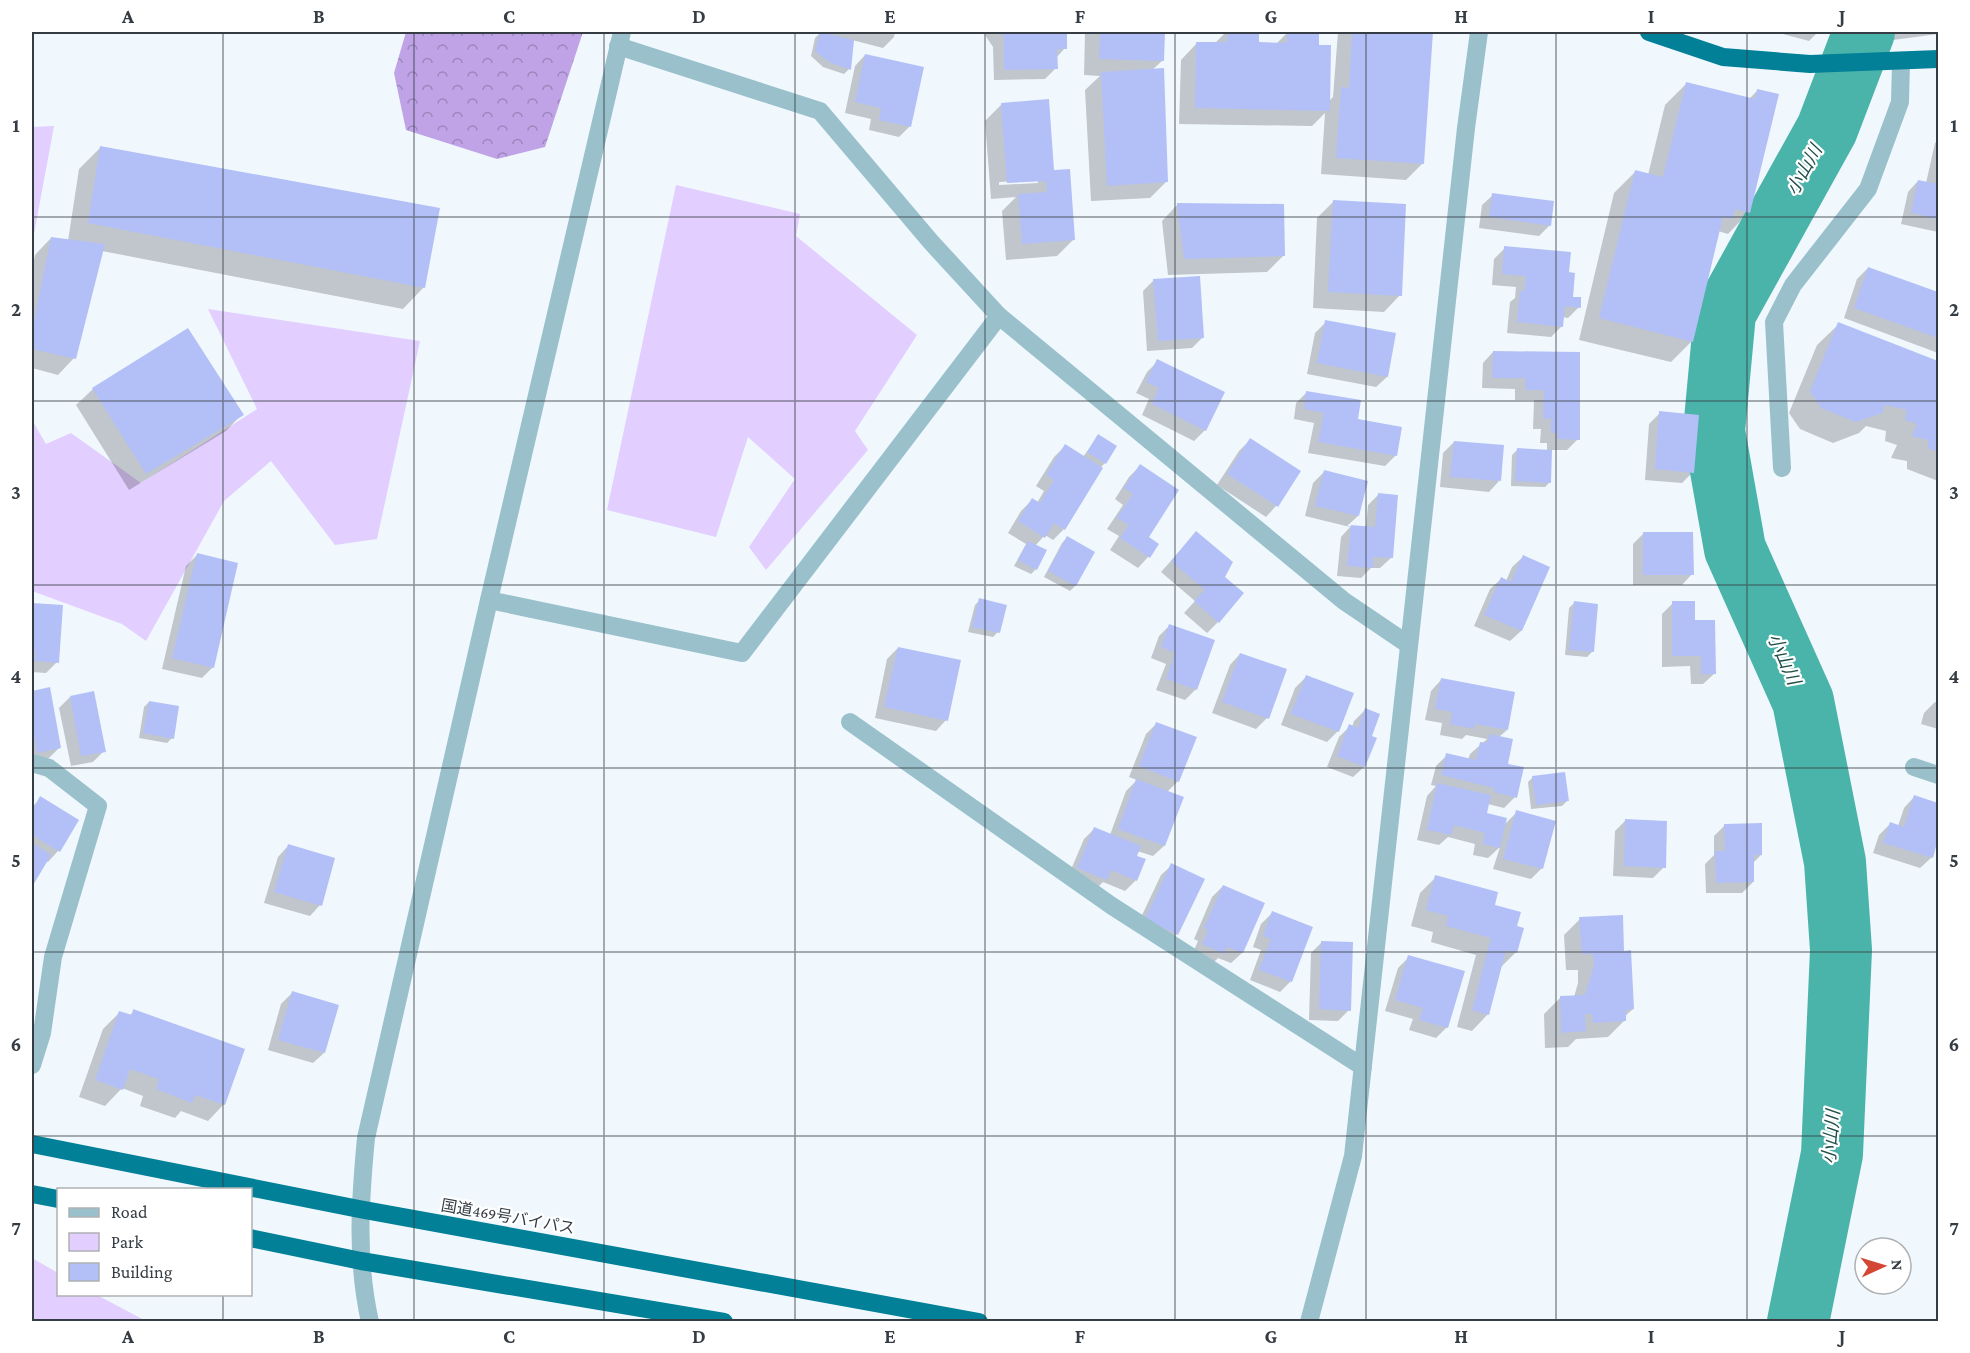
<svg xmlns="http://www.w3.org/2000/svg" width="1970" height="1353" viewBox="0 0 1970 1353" font-family="'Crimson Pro','Noto Sans JP',serif">
	<defs>
		<pattern id="forest-crowns" width="20" height="18" patternUnits="userSpaceOnUse" patternTransform="scale(1.5)"><rect width="20" height="18" fill="#bfa3e6"/><path d="M2 6a3 3 0 1 1 6 0M12 15a3 3 0 1 1 6 0" fill="none" stroke="#9c86bc"/></pattern>
	</defs>
	<rect width="100%" height="100%" fill="#f0f8fe"/>
	<g fill="#e2ceff">
		<polygon points="54,126 32,245 32,127"/>
		<polygon points="676,185 800,214 796,236 917,335 855,431 868,450 766,570 749,547 795,479 748,437 716,537 607,510"/>
		<polygon points="208,309 420,341 377,539 335,545 271,461 224,501 146,641 122,624 32,591 32,420 46,444 71,433 141,483 257,409"/>
		<polygon points="32,1258 58,1273 58,1294 97,1295 146,1321 32,1321"/>
	</g>
	<polygon fill="url(#forest-crowns)" points="406,32 583,32 545,147 497,159 406,130 394,73"/>
	<g fill="#0003" fill-rule="evenodd">
		<polygon points="821,32 895,32 894,37 883,48 852,40 849,69 844,74 823,67 811,56 815,38"/>
		<polygon points="989,32 1065,32 1065,48 1056,58 1056,68 1045,79 994,80 993,47 985,35"/>
		<polygon points="1085,32 1163,32 1162,61 1152,70 1167,181 1150,198 1091,201 1085,90 1100,76 1084,75"/>
		<polygon points="1226,32 1258,32 1258,43 1276,44 1288,32 1317,46 1328,102 1333,97 1338,32 1431,32 1423,163 1406,180 1321,174 1325,113 1312,126 1179,124 1181,60 1197,43 1214,44"/>
		<polygon points="1775,32 1818,32 1809,41"/>
		<polygon points="1877,32 1938,32 1938,34 1878,42"/>
		<polygon points="865,55 910,126 899,137 869,130 871,119 845,113 855,66"/>
		<polygon points="1686,84 1749,99 1757,91 1749,212 1728,234 1718,231 1692,341 1671,362 1579,340 1614,193 1635,172 1648,175 1665,105"/>
		<path d="M 1002,104 L 1053,171 L 1073,240 L 1057,256 L 1006,260 L 1002,211 L 1016,197 L 991,199 L 985,121 ZM 1038,180 L 1038,183 L 999,185 L 999,182 Z"/>
		<polygon points="1938,140 1938,232 1901,224 1908,192 1918,181 1926,183 1935,143"/>
		<polygon points="100,148 424,287 403,309 102,251 74,358 58,375 32,368 32,271 35,255 51,238 68,241 79,169"/>
		<polygon points="1493,195 1550,225 1539,236 1479,228 1482,205"/>
		<polygon points="1334,201 1400,295 1384,312 1313,308 1317,218"/>
		<polygon points="1178,204 1283,256 1267,272 1168,275 1162,221"/>
		<polygon points="1505,248 1567,274 1571,298 1579,307 1568,318 1563,317 1562,326 1551,337 1507,333 1510,302 1515,298 1516,287 1492,285 1494,259"/>
		<polygon points="1868,268 1938,294 1938,353 1844,318 1857,279"/>
		<polygon points="1154,280 1203,337 1192,348 1147,351 1143,291"/>
		<polygon points="1326,322 1387,377 1376,387 1307,374 1315,333"/>
		<polygon points="1839,324 1938,363 1938,481 1907,469 1907,461 1891,458 1897,445 1885,441 1886,431 1866,426 1859,433 1833,443 1800,429 1789,413 1817,345"/>
		<polygon points="1493,352 1579,354 1578,439 1567,450 1551,450 1550,482 1545,487 1511,486 1512,455 1517,450 1547,451 1547,443 1540,443 1541,429 1533,429 1534,400 1515,400 1515,389 1482,388 1483,363"/>
		<polygon points="1158,361 1205,430 1194,441 1142,415 1149,399 1136,393 1147,372"/>
		<polygon points="93,389 242,414 226,431 129,490 76,405"/>
		<polygon points="1307,392 1356,420 1396,455 1385,466 1308,453 1314,423 1294,419 1296,403"/>
		<polygon points="1660,413 1693,472 1682,483 1645,480 1649,424"/>
		<polygon points="1098,436 1105,463 1100,468 1064,529 1053,540 1045,535 1035,546 1036,569 1031,574 1014,566 1026,544 1008,533 1021,511 1032,500 1037,503 1044,491 1036,486 1054,457 1065,446 1083,457"/>
		<polygon points="1250,440 1299,472 1276,506 1266,517 1217,485 1239,451"/>
		<polygon points="1454,442 1499,481 1489,492 1440,487 1443,453"/>
		<polygon points="1140,466 1147,538 1157,544 1148,557 1138,568 1110,550 1119,536 1107,529 1123,505 1115,499 1129,477"/>
		<polygon points="1324,472 1358,516 1347,526 1366,528 1368,505 1379,494 1391,558 1380,568 1371,568 1361,578 1337,576 1341,537 1350,527 1305,516 1313,483"/>
		<polygon points="1196,533 1218,622 1207,633 1184,613 1195,601 1161,572"/>
		<polygon points="1644,533 1692,574 1682,585 1633,585 1633,544"/>
		<polygon points="1067,538 1093,552 1075,586 1070,591 1044,577 1062,543"/>
		<polygon points="197,555 213,667 202,678 162,669 186,566"/>
		<polygon points="1523,557 1549,568 1521,631 1510,641 1474,626 1490,589 1501,579 1506,581 1512,567"/>
		<polygon points="980,600 998,632 993,637 968,632 975,605"/>
		<polygon points="1574,603 1592,652 1587,657 1565,655 1569,608"/>
		<polygon points="1673,603 1694,622 1714,674 1703,684 1691,684 1690,666 1662,667 1662,614"/>
		<polygon points="32,604 62,607 57,662 46,673 32,672"/>
		<polygon points="1170,625 1196,689 1185,700 1156,690 1166,664 1151,658 1159,636"/>
		<polygon points="898,648 946,720 936,731 875,718 887,659"/>
		<polygon points="1240,654 1267,718 1256,729 1212,713 1230,665"/>
		<polygon points="1306,677 1338,731 1327,742 1281,725 1295,688"/>
		<polygon points="1441,680 1507,730 1499,737 1515,797 1504,808 1488,804 1485,814 1504,825 1517,812 1542,868 1531,879 1493,869 1500,847 1488,858 1473,855 1475,844 1448,837 1439,845 1417,840 1427,796 1436,786 1431,785 1436,766 1447,755 1468,760 1470,754 1487,739 1466,735 1462,739 1440,735 1442,723 1425,720 1431,691"/>
		<polygon points="49,689 60,747 49,758 32,761 32,692"/>
		<polygon points="70,697 104,751 93,762 71,766 59,708"/>
		<polygon points="149,702 172,738 167,743 139,738 144,707"/>
		<polygon points="1935,702 1938,703 1938,729 1921,724 1924,713"/>
		<polygon points="1365,710 1370,737 1364,767 1353,777 1327,767 1339,737 1350,726 1352,727 1354,721"/>
		<polygon points="1157,723 1178,781 1167,792 1182,798 1164,846 1153,856 1137,851 1135,857 1136,880 1125,891 1103,882 1095,890 1067,879 1084,839 1094,829 1110,835 1126,791 1137,780 1129,777 1146,734"/>
		<polygon points="1533,777 1567,801 1562,806 1531,809 1528,782"/>
		<polygon points="1914,797 1938,805 1938,833 1931,858 1920,868 1873,853 1879,835 1890,824 1898,826 1904,808"/>
		<polygon points="41,798 58,851 48,862 46,861 32,884 32,807"/>
		<polygon points="1626,820 1664,867 1653,878 1613,876 1615,831"/>
		<polygon points="1725,825 1761,855 1753,863 1753,882 1742,893 1706,893 1705,864 1714,855 1714,836"/>
		<polygon points="288,846 320,905 310,916 264,903 278,857"/>
		<polygon points="1172,865 1177,934 1166,945 1135,930 1161,875"/>
		<polygon points="1436,877 1493,906 1515,927 1522,929 1515,953 1500,968 1488,1014 1472,1031 1457,1027 1476,955 1431,942 1433,932 1411,926 1420,893"/>
		<polygon points="1223,886 1263,903 1242,953 1231,963 1218,958 1212,964 1192,955 1198,941 1194,939 1212,897"/>
		<polygon points="1272,913 1291,981 1280,992 1250,980 1261,950 1253,947 1261,924"/>
		<polygon points="1580,919 1623,952 1633,1009 1624,1017 1624,1021 1608,1037 1576,1039 1568,1047 1545,1048 1544,1014 1560,998 1574,997 1578,983 1578,970 1566,970 1564,935"/>
		<polygon points="1322,942 1349,1010 1338,1021 1309,1020 1311,953"/>
		<polygon points="1409,957 1447,1027 1436,1038 1409,1030 1413,1019 1385,1011 1398,968"/>
		<polygon points="292,993 324,1053 313,1063 268,1050 281,1004"/>
		<polygon points="134,1011 224,1104 208,1121 181,1111 175,1118 140,1106 143,1096 122,1088 105,1106 79,1097 103,1029 120,1012 129,1016"/>
	</g>
	<g fill="none" stroke-linecap="round" stroke-linejoin="round">
		<polyline stroke="#4bb4aa" stroke-width="62" points="1798,1322 1832,1154 1841,950 1835,862 1803,701 1735,549 1714,431 1725,313 1827,129 1864,32"/>
	</g>
	<g fill="#b3c0f7">
		<polygon points="820,32 854,40 851,70 829,62 815,51"/>
		<polygon points="1000,32 1067,32 1067,49 1057,49 1058,69 1004,70 1004,36"/>
		<polygon points="1100,32 1165,32 1164,61 1099,59"/>
		<polygon points="1228,32 1259,32 1259,42 1287,43 1287,32 1319,32 1319,45 1331,45 1330,111 1195,108 1196,42 1227,42"/>
		<polygon points="1352,32 1433,32 1424,164 1336,158 1341,87 1349,88"/>
		<polygon points="865,54 924,67 911,127 879,120 881,108 855,102"/>
		<polygon points="1164,68 1168,182 1107,186 1101,72"/>
		<polygon points="1686,82 1755,99 1757,89 1779,94 1750,213 1735,209 1732,219 1723,217 1693,342 1599,318 1635,170 1663,177"/>
		<polygon points="1049,99 1054,170 1070,169 1075,240 1022,244 1018,194 1047,192 1046,181 1007,183 1001,103"/>
		<polygon points="100,146 440,208 425,288 88,223"/>
		<polygon points="1918,180 1938,184 1938,219 1911,213"/>
		<polygon points="1492,193 1554,201 1551,226 1489,217"/>
		<polygon points="1333,200 1406,204 1402,296 1328,292"/>
		<polygon points="1177,203 1284,204 1285,256 1184,259"/>
		<polygon points="51,237 105,244 76,359 32,349 32,332"/>
		<polygon points="1504,246 1571,252 1569,272 1575,273 1573,297 1581,297 1581,308 1565,306 1563,327 1517,322 1520,290 1524,292 1526,276 1502,274"/>
		<polygon points="1868,267 1938,292 1938,338 1854,308"/>
		<polygon points="1200,276 1204,338 1158,341 1153,279"/>
		<polygon points="1325,320 1396,333 1388,377 1317,363"/>
		<polygon points="1838,322 1938,361 1938,452 1928,448 1928,440 1912,436 1917,424 1905,420 1907,410 1885,405 1882,413 1856,422 1821,408 1810,391"/>
		<polygon points="188,328 244,415 146,474 92,388"/>
		<polygon points="1493,351 1580,352 1580,440 1557,439 1558,433 1551,433 1551,418 1543,419 1544,390 1526,390 1525,378 1492,378"/>
		<polygon points="1157,359 1225,392 1206,431 1152,404 1159,388 1146,382"/>
		<polygon points="1306,391 1361,400 1358,419 1402,427 1397,456 1318,442 1324,413 1304,409"/>
		<polygon points="1659,411 1699,415 1694,473 1655,469"/>
		<polygon points="1098,434 1117,446 1106,464 1087,452"/>
		<polygon points="1250,438 1301,471 1278,507 1227,474"/>
		<polygon points="1454,441 1504,445 1501,481 1450,477"/>
		<polygon points="1065,444 1103,468 1065,530 1054,523 1045,538 1018,521 1032,498 1040,503 1054,480 1046,475"/>
		<polygon points="1517,448 1552,450 1551,483 1515,481"/>
		<polygon points="1140,464 1179,490 1149,537 1159,544 1150,558 1120,538 1129,525 1117,518 1133,494 1124,488"/>
		<polygon points="1324,470 1368,481 1359,516 1315,506"/>
		<polygon points="1378,493 1398,495 1393,558 1373,557 1373,568 1347,566 1351,525 1375,527"/>
		<polygon points="1196,531 1233,562 1225,577 1244,593 1219,623 1194,601 1205,590 1171,561"/>
		<polygon points="1643,532 1693,532 1694,575 1643,575"/>
		<polygon points="1067,536 1095,552 1076,586 1048,571"/>
		<polygon points="1028,541 1047,550 1037,570 1018,560"/>
		<polygon points="197,553 238,563 214,668 172,658"/>
		<polygon points="1523,555 1550,567 1522,631 1484,615 1501,577 1511,582"/>
		<polygon points="979,598 1007,605 1000,633 972,627"/>
		<polygon points="1574,601 1598,604 1594,652 1569,650"/>
		<polygon points="1672,601 1695,601 1695,620 1715,620 1716,674 1701,674 1701,656 1672,656"/>
		<polygon points="32,603 63,605 59,663 34,661 35,652 32,652"/>
		<polygon points="1169,624 1215,640 1197,690 1166,679 1175,653 1161,647"/>
		<polygon points="898,647 961,660 948,721 884,707"/>
		<polygon points="1240,653 1287,669 1269,719 1222,702"/>
		<polygon points="1306,675 1354,693 1339,732 1291,714"/>
		<polygon points="1441,678 1515,692 1508,730 1475,724 1474,729 1450,724 1452,712 1435,709"/>
		<polygon points="50,687 61,748 37,753 32,725 32,691"/>
		<polygon points="94,691 106,752 81,756 70,696"/>
		<polygon points="149,701 179,706 174,739 143,733"/>
		<polygon points="1365,708 1380,714 1372,736 1377,738 1365,767 1337,756 1349,724 1358,728"/>
		<polygon points="1156,722 1197,737 1179,782 1139,766"/>
		<polygon points="1490,734 1513,739 1508,764 1524,767 1517,798 1494,792 1494,788 1441,775 1446,753 1476,760 1480,742 1487,743"/>
		<polygon points="1565,772 1569,801 1536,805 1532,776"/>
		<polygon points="1136,779 1184,797 1165,846 1118,829"/>
		<polygon points="1437,783 1491,795 1487,813 1507,818 1500,848 1483,844 1485,833 1454,825 1451,835 1427,830"/>
		<polygon points="1914,795 1938,803 1938,839 1933,858 1883,843 1890,822 1904,827"/>
		<polygon points="40,796 79,820 60,852 32,835 32,811"/>
		<polygon points="1516,810 1556,821 1543,869 1503,859"/>
		<polygon points="1625,819 1667,821 1666,868 1624,866"/>
		<polygon points="1762,823 1762,855 1754,855 1754,882 1716,883 1715,851 1725,851 1724,824"/>
		<polygon points="1094,827 1141,846 1137,856 1146,859 1137,881 1111,870 1107,880 1077,868"/>
		<polygon points="32,843 51,855 32,887"/>
		<polygon points="288,844 335,858 322,906 274,892"/>
		<polygon points="1171,863 1205,879 1178,935 1145,919"/>
		<polygon points="1435,875 1498,892 1495,905 1521,912 1517,926 1524,928 1517,953 1506,950 1489,1015 1472,1010 1491,938 1446,926 1448,916 1426,910"/>
		<polygon points="1223,885 1265,903 1243,953 1227,947 1224,954 1202,944 1208,930 1204,928"/>
		<polygon points="1272,911 1313,927 1292,982 1259,970 1271,939 1263,936"/>
		<polygon points="1623,915 1624,951 1631,950 1634,1009 1626,1010 1626,1021 1593,1023 1592,1014 1585,1014 1586,1031 1561,1033 1560,996 1585,995 1594,965 1593,954 1582,954 1579,917"/>
		<polygon points="1321,941 1353,942 1351,1011 1319,1009"/>
		<polygon points="1408,955 1465,971 1448,1028 1419,1020 1423,1008 1395,1000"/>
		<polygon points="292,991 339,1005 325,1053 278,1040"/>
		<polygon points="133,1009 245,1049 225,1105 195,1095 192,1103 156,1089 159,1079 130,1069 123,1090 95,1080 119,1011 132,1015"/>
	</g>
	<g fill="none" stroke-linecap="round" stroke-linejoin="round">
		<g stroke="#9ac1cb" stroke-width="18">
			<polyline points="618,46 820,111 931,242 999,316 1344,601 1409,645"/>
			<polyline points="1782,468 1774,322 1793,285 1868,189 1900,102 1901,62"/>
			<polyline points="489,600 742,653 999,316"/>
			<polyline points="850,722 1112,906 1363,1067"/>
			<polyline points="32,763 49,768 98,806 53,957 42,1033 32,1065"/>
			<polyline points="1914,767 1938,775"/>
			<path d="M 370,1322 C 356,1259 360,1201 366,1138 L 489,600 L 622,32"/>
			<polyline points="1309,1322 1353,1156 1466,128 1479,32"/>
		</g>
		<g stroke="#018097" stroke-width="18">
			<polyline points="1649,32 1723,57 1810,64 1938,59"/>
			<polyline points="32,1144 359,1209 979,1322"/>
			<polyline points="32,1194 58,1199"/>
			<polyline points="250,1238 361,1261 724,1322"/>
		</g>
	</g>
	<path fill="none" stroke="#353c43" stroke-width="1.5" stroke-opacity="0.55" d="M 223,32 L 223,1190M 414,32 L 414,1322M 604,32 L 604,1322M 795,32 L 795,1322M 985,32 L 985,1322M 1175,32 L 1175,1322M 1366,32 L 1366,1322M 1556,32 L 1556,1322M 1747,32 L 1747,1322M 32,217 L 1938,217M 32,401 L 1938,401M 32,585 L 1938,585M 32,768 L 1938,768M 32,952 L 1938,952M 32,1136 L 1938,1136M 223,1294 L 223,1322"/>
	<g text-anchor="middle" stroke-width="4.5" stroke-linejoin="round" paint-order="stroke">
		<g font-size="16" fill="#353c43" stroke="#fff">
			<text transform="translate(508 1216) rotate(10)" y="6">国道469号バイパス</text>
		</g>
		<g font-size="18" font-style="italic" fill="#214f4a" stroke="#fff">
			<text transform="translate(1804 170) rotate(-61)" y="6">小山川</text>
			<text transform="translate(1784 659) rotate(66)" y="6">小山川</text>
			<text transform="translate(1831 1137) rotate(-85)" y="6">小山川</text>
		</g>
	</g>
	<rect width="1970" height="1353" fill="none" stroke="#ffffff" stroke-width="66"/>
	<rect x="57" y="1188" width="195" height="108" fill="#ffffff" stroke="#aeb1b4" stroke-width="1.5"/>
	<rect x="69" y="1208" width="30" height="9" fill="#9ac1cb" stroke="#aeb1b4" stroke-width="1.5"/>
	<text x="111" y="1218" font-size="18" fill="#353c43">Road</text>
	<rect x="69" y="1233" width="30" height="18" fill="#e2ceff" stroke="#aeb1b4" stroke-width="1.5"/>
	<text x="111" y="1248" font-size="18" fill="#353c43">Park</text>
	<rect x="69" y="1263" width="30" height="18" fill="#b3c0f7" stroke="#aeb1b4" stroke-width="1.5"/>
	<text x="111" y="1278" font-size="18" fill="#353c43">Building</text>
	<g transform="translate(1883 1266) rotate(86)"><circle r="28" fill="#ffffff" stroke="#aeb1b4" stroke-width="1.5"/>
	<path d="M0-4.5L10 22L0 15L-10 22Z" fill="#d44734"/>
	<text y="-9" font-size="16" font-weight="bold" text-anchor="middle" fill="#353c43">N</text>
	</g>
	<rect x="33" y="33" width="1904" height="1287" fill="none" stroke="#353c43" stroke-width="2"/>
	<g font-size="20" text-anchor="middle" font-weight="bold" fill="#353c43">
		<text x="128" y="23">A</text>
		<text x="319" y="23">B</text>
		<text x="509" y="23">C</text>
		<text x="699" y="23">D</text>
		<text x="890" y="23">E</text>
		<text x="1080" y="23">F</text>
		<text x="1271" y="23">G</text>
		<text x="1461" y="23">H</text>
		<text x="1651" y="23">I</text>
		<text x="1842" y="23">J</text>
		<text x="16" y="132">1</text>
		<text x="1954" y="132">1</text>
		<text x="16" y="316">2</text>
		<text x="1954" y="316">2</text>
		<text x="16" y="499">3</text>
		<text x="1954" y="499">3</text>
		<text x="16" y="683">4</text>
		<text x="1954" y="683">4</text>
		<text x="16" y="867">5</text>
		<text x="1954" y="867">5</text>
		<text x="16" y="1051">6</text>
		<text x="1954" y="1051">6</text>
		<text x="16" y="1235">7</text>
		<text x="1954" y="1235">7</text>
		<text x="128" y="1343">A</text>
		<text x="319" y="1343">B</text>
		<text x="509" y="1343">C</text>
		<text x="699" y="1343">D</text>
		<text x="890" y="1343">E</text>
		<text x="1080" y="1343">F</text>
		<text x="1271" y="1343">G</text>
		<text x="1461" y="1343">H</text>
		<text x="1651" y="1343">I</text>
		<text x="1842" y="1343">J</text>
	</g>
</svg>
